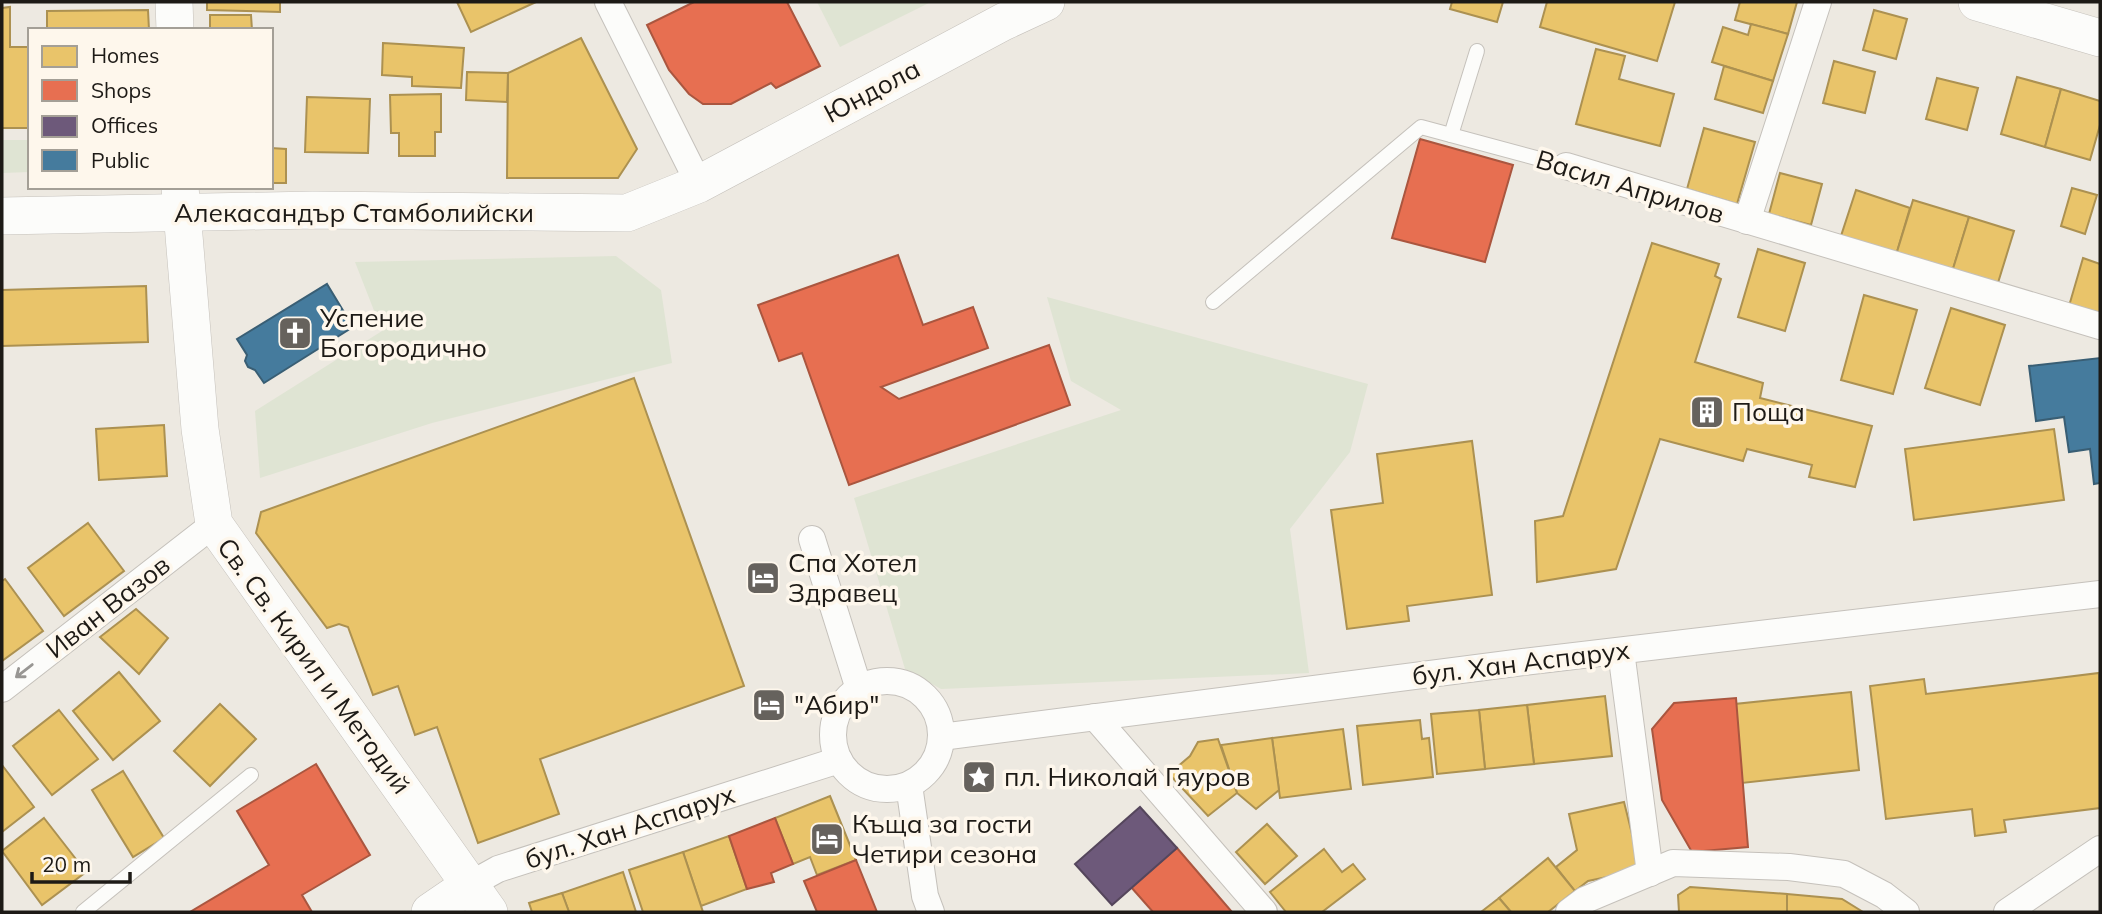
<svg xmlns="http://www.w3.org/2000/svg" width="2102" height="914" viewBox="0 0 2102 914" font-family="Mulish,sans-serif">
	<rect width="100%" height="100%" fill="#ede9e1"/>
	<g fill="#dfe4d3">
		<polygon points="817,2 931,2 840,47"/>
		<polygon points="2,140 30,140 30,172 2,173"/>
		<polygon points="616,256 661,290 672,363 432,423 260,478 255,411 382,331 355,262"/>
		<polygon points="1047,297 1368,384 1350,452 1290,529 1309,673 941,689 905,669 854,498 1121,410 1071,381"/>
	</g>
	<g fill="#e9c46a" stroke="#ac9151" stroke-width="2">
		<polygon points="207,2 280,2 280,12 207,10"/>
		<polygon points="457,2 536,2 471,32"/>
		<polygon points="1452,2 1503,2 1497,22 1450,9"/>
		<polygon points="1547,2 1675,2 1657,61 1540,27"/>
		<polygon points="1740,2 1797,2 1788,34 1735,20"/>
		<polygon points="10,7 10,47 30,47 30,128 2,128 2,8"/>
		<polygon points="148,10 149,30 47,30 47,11"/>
		<polygon points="1874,10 1907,19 1896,59 1863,50"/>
		<polygon points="210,15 251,15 252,30 210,30"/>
		<polygon points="1751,24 1788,34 1773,81 1712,62 1723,27 1748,35"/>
		<polygon points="581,38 637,149 618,178 507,178 508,73"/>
		<polygon points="383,43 464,48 461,88 412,86 412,77 382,75"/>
		<polygon points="1596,49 1625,56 1619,79 1674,94 1660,146 1576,124"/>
		<polygon points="1834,61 1875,72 1865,113 1823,103"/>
		<polygon points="1724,66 1773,81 1763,113 1715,99"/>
		<polygon points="467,72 508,73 507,102 466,100"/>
		<polygon points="2017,77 2061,89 2045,147 2001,134"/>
		<polygon points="1937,78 1978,88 1967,130 1926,119"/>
		<polygon points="2061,89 2100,101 2100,125 2090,160 2045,147"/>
		<polygon points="441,94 441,132 435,132 435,156 399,156 399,133 391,133 390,95"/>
		<polygon points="307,97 370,99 368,153 305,152"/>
		<polygon points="1704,128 1755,142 1737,204 1687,189"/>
		<polygon points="271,148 286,149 286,183 271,183"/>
		<polygon points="1780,173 1822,184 1811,225 1769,214"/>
		<polygon points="2072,188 2097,195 2085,234 2061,226"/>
		<polygon points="1856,190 1910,208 1896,255 1841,236"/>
		<polygon points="1913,200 1969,217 1952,272 1896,255"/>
		<polygon points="1969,217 2014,231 1997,286 1952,272"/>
		<polygon points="1652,243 1719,264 1715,276 1721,279 1695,362 1763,383 1760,398 1872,426 1855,487 1809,477 1812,465 1747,449 1743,461 1660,439 1616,569 1537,582 1535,521 1563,516"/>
		<polygon points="1758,249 1805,263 1785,331 1738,317"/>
		<polygon points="2083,258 2100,264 2100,315 2069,306"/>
		<polygon points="146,286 148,342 2,346 2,290"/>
		<polygon points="1864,295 1917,310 1893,394 1841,380"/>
		<polygon points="1951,308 2005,325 1980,405 1925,388"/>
		<polygon points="634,378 744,686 540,759 559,814 478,843 437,727 415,735 398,686 373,695 348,627 339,624 327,628 256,533 261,512"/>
		<polygon points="164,425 167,476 99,480 96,429"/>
		<polygon points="2054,429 2064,500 1914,520 1905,449"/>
		<polygon points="1472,441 1492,595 1407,606 1409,621 1347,629 1331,510 1383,503 1377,454"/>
		<polygon points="88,523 124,571 64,616 28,568"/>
		<polygon points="5,579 43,631 2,661 2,581"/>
		<polygon points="136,609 168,638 139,674 100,637"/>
		<polygon points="119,672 160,721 113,760 73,711"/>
		<polygon points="2099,673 2100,808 2004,820 2006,832 1975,836 1972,809 1886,819 1870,686 1924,679 1926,694"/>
		<polygon points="1851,692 1859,770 1742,783 1735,704"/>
		<polygon points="1605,696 1612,756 1534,764 1527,705"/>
		<polygon points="220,704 256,739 210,786 174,751"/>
		<polygon points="1527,705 1534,764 1485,769 1479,710"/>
		<polygon points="59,710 98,759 52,795 13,746"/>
		<polygon points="1479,710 1485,769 1437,774 1431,714"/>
		<polygon points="1420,720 1422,739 1429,738 1433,777 1363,785 1357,726"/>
		<polygon points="1343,729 1351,789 1280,798 1272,738"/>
		<polygon points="1272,738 1279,790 1256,809 1237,793 1221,745"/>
		<polygon points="1218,739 1237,793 1208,816 1169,774 1190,756 1198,742"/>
		<polygon points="2,765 34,807 2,832"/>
		<polygon points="123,771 164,838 133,857 92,790"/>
		<polygon points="830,796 856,860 817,875 810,857 793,864 775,818"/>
		<polygon points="1624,802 1641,870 1588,881 1575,891 1556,867 1577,850 1569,814"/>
		<polygon points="44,818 86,872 42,905 2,851"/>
		<polygon points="1267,824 1297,856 1265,884 1236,852"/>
		<polygon points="729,836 747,889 701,906 683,852"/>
		<polygon points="1324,849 1342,872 1353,864 1365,879 1322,912 1286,912 1270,892"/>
		<polygon points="683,852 703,912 643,912 629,870"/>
		<polygon points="1548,858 1575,891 1548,912 1511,912 1499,898"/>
		<polygon points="623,872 636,912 569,912 562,893"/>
		<polygon points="1690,887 1787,894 1787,912 1679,912 1678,895"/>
		<polygon points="562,893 569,912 532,912 529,903"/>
		<polygon points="1787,894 1842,899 1863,912 1787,912"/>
		<polygon points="1499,898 1511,912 1481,912"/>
	</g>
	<g fill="#e76f51" stroke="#aa563f" stroke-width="2">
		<polygon points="694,2 787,2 820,66 776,88 771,83 731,104 703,104 689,94 669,70 647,25"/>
		<polygon points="1420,139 1513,165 1485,262 1392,238"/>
		<polygon points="898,255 923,325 973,307 988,348 881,387 899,399 1049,345 1070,405 849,485 802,353 779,361 758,305"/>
		<polygon points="1736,698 1748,847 1692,852 1662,800 1652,729 1674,703"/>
		<polygon points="316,764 370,855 302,895 312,912 190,912 269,865 237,811"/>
		<polygon points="775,818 793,864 771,873 774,882 747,889 729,836"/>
		<polygon points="1177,848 1232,912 1153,912 1131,887"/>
		<polygon points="856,860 877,912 817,912 804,881"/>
	</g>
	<polygon fill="#6d597a" stroke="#55465c" stroke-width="2" points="1140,807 1177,848 1112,905 1075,864"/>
	<g fill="#457b9d" stroke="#395e74" stroke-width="2">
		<polygon points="327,284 353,327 264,383 255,370 248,367 245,361 247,355 237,339"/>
		<polygon points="2100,358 2100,483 2094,484 2090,449 2069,452 2064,417 2036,421 2029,366"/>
	</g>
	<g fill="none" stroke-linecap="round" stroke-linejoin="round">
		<g stroke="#c5c1bb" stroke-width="16">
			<g id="lane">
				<polyline points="1451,135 1477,51"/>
				<polyline points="1213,302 1421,127 1566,166"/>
				<polyline points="83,912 251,775"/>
			</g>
		</g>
		<g stroke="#c5c1bb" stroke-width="28">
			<g id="street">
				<polyline points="608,2 699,184"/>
				<polyline points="1566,166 2100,326"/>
				<polyline points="1747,221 1818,2"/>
				<polyline points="812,539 859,689"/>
				<polyline points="1621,651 1650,873"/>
				<circle cx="887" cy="735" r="54"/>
				<polyline points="2,689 214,524"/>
				<polyline points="1095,717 1264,912"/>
				<polyline points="941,737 1523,662 2100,594"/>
				<polyline points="909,785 925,896 931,912"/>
				<polyline points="471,884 498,869 839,760"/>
				<polyline points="1569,912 1585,900 1673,863 1789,867 1844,874 1884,895 1906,912"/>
				<polyline points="2007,912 2100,849"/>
			</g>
		</g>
		<g stroke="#c5c1bb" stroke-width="38">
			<g id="secondary">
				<polyline points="174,2 175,30"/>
				<polyline points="1977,2 2100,38"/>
				<polyline points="180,187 200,429 214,524 489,912"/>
				<polyline points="2,216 313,210 627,213 699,184 1003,22 1046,2"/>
				<polyline points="430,912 471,884"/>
			</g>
		</g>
		<use href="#lane" stroke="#fcfcfa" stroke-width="14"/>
		<use href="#street" stroke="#fcfcfa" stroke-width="26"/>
		<use href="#secondary" stroke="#fcfcfa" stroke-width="37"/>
	</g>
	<defs><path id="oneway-shaft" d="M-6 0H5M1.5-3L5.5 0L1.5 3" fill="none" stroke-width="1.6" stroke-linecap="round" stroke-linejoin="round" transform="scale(1.75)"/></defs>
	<use stroke="#989693" href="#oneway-shaft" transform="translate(24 671) rotate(142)"/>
	<defs>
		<g id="church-square" transform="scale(1.75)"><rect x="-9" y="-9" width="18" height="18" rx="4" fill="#66625d" stroke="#fef7ec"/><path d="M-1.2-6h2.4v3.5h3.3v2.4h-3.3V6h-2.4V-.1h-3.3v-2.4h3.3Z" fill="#fff"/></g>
		<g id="building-square" transform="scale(1.75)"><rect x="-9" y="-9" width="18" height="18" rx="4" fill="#66625d" stroke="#fef7ec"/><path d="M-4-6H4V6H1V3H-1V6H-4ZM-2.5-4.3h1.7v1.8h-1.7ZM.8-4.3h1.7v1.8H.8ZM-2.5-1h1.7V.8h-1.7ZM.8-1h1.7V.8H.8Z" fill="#fff"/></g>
		<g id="hotel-square" transform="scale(1.75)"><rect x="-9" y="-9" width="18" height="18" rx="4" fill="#66625d" stroke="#fef7ec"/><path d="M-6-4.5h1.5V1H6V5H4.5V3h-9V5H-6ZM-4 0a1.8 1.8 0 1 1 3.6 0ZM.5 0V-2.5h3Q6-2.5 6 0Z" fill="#fff"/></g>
		<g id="sight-square" transform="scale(1.75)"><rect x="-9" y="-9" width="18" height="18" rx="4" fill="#66625d" stroke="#fef7ec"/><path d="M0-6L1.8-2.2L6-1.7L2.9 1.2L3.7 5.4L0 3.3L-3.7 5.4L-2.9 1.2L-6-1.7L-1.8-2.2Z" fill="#fff"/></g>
	</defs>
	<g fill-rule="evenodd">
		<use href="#church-square" x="295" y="333"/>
		<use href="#building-square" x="1707" y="412"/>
		<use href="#hotel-square" x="763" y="578"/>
		<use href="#hotel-square" x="769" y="705"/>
		<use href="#sight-square" x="979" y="777"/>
		<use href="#hotel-square" x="827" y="839"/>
	</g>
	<g text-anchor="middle" stroke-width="7" stroke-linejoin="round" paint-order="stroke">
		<g font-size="26" fill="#1d1a16" stroke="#fef7ec">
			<text transform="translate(872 91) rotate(-28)" y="9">Юндола</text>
			<text transform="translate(1630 187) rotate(17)" y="9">Васил Априлов</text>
			<text x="354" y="222">Алекасандър Стамболийски</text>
			<text transform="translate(108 607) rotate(-38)" y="9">Иван Вазов</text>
			<text transform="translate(1521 663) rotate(-7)" y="9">бул. Хан Аспарух</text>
			<text transform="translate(314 666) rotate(54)" y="9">Св. Св. Кирил и Методий</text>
			<text transform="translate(630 827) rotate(-18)" y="9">бул. Хан Аспарух</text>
		</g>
		<g font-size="26" fill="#1d1a16" stroke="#fef7ec" text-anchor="start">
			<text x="320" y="327">Успение<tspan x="320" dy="30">Богородично</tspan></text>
			<text x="1732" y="421">Поща</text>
			<text x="788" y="572">Спа Хотел<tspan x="788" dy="30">Здравец</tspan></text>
			<text x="794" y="714">"Абир"</text>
			<text x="1004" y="786">пл. Николай Гяуров</text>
			<text x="852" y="833">Къща за гости<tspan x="852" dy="30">Четири сезона</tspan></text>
		</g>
	</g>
	<rect width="2102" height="914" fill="none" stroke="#1d1a16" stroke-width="7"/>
	<rect x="28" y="28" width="245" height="161" fill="#fef7ec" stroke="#a49f96" stroke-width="2"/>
	<rect x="42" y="46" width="35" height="21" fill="#e9c46a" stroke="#a49f96" stroke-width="2"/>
	<text x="91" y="63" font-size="21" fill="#1d1a16">Homes</text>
	<rect x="42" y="80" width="35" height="21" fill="#e76f51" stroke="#a49f96" stroke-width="2"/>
	<text x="91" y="98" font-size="21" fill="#1d1a16">Shops</text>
	<rect x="42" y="116" width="35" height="21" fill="#6d597a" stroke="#a49f96" stroke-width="2"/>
	<text x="91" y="133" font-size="21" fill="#1d1a16">Offices</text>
	<rect x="42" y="150" width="35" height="21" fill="#457b9d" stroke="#a49f96" stroke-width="2"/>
	<text x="91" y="168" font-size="21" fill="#1d1a16">Public</text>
	<path d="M32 872v10h98v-10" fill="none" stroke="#1d1a16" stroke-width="3.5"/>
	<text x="42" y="872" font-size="21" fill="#1d1a16" stroke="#fef7ec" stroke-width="5" paint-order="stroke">20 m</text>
</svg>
